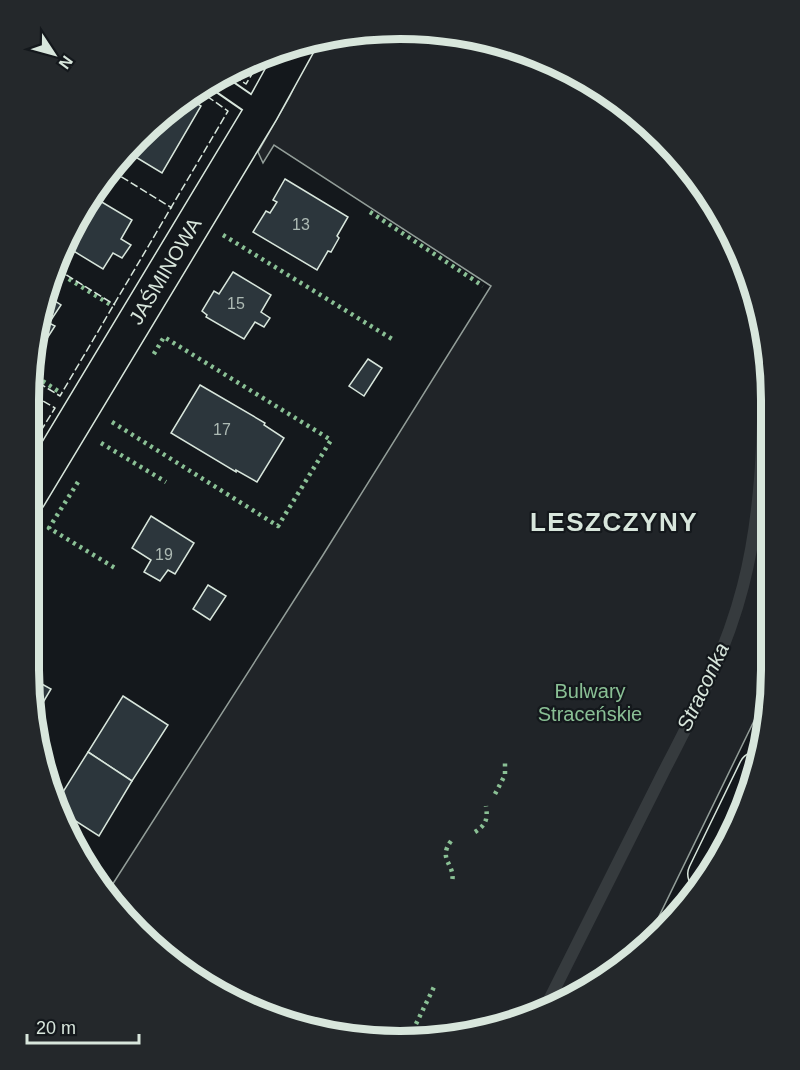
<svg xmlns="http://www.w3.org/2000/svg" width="800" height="1070" viewBox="0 0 800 1070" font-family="Helvetica,sans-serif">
	<rect width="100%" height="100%" fill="#14181c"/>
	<polygon fill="#202428" stroke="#939e99" stroke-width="1.5" points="449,32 586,78 695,174 743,258 748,275 748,283 750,284 768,351 771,686 647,941 626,965 520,1022 425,1041 327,1034 235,1003 138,933 107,893 323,555 491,286 274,145 263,163 258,152 290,96 316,40"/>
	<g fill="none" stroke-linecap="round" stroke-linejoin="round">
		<path stroke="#363b3e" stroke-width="12" d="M 545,1008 C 584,930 624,852 663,773 C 694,713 726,653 743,586 C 764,505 763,422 765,339"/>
	</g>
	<g fill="#2c363c" stroke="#d8e6dc" stroke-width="1.5">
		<polygon points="188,98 201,106 162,173 129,153 174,105"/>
		<polygon points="285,179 348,217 337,236 339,238 331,252 328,251 317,270 253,232 266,211 270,213 277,202 273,200"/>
		<polygon points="90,195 132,220 121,239 131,245 122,258 113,253 103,269 67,247"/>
		<polygon points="233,272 271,295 261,312 270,318 264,327 255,322 244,339 206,317 207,315 202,311 214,291 219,294"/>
		<polygon points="47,291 48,292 46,295 61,305 49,323 55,326 44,343 38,340 34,347 41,304"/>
		<polygon points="368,359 382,368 364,396 349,386"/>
		<polygon points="200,385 265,423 264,425 284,438 257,482 236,470 236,472 171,433"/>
		<polygon points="151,516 194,543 175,574 168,570 160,581 144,572 151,560 132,548"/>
		<polygon points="208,585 226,596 210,620 193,609"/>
		<polygon points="29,677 51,689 35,716"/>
		<polygon points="123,696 168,725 132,781 88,752"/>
		<polygon points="88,752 132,781 99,836 60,811 56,803"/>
	</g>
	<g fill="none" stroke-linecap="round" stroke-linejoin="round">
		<g stroke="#d8e6dc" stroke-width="20">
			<polyline id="lane" points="219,83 261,112"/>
		</g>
		<g stroke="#d8e6dc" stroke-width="36">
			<polyline id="street" points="29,497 261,112 299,43"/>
		</g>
		<g stroke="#d8e6dc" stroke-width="36">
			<polyline id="secondary" points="705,874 756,769"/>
		</g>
		<use href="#lane" stroke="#14181c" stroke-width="16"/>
		<use href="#street" stroke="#14181c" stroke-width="33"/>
		<use href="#secondary" stroke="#14181c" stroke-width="33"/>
		<g stroke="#8ac095" stroke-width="4.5" stroke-dasharray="3 4.5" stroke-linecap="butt">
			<polyline points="370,212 483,286"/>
			<polyline points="223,235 392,339"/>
			<polyline points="56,271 111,305"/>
			<polyline points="30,373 58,391"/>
			<polyline points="112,422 278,526 331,440 164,337 152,357"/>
			<polyline points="101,443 166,482"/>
			<polyline points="78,482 49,528 115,568"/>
			<polyline points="47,781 59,788"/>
			<polyline points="495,794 505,775 505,763"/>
			<path d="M 475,832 C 486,825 488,819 486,806"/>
			<path d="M 451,841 C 437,860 456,864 452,882"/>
			<polyline points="416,1024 434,987"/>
			<polyline points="409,1040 413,1030"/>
		</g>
		<g stroke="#d8e6dc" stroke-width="1.5" stroke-dasharray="8 3" stroke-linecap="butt">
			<polyline points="234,76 246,84 258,64"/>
			<polyline points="112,171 172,208"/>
			<polyline points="57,269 115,305"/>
			<polyline points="29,377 60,396 228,111 201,92"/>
			<polyline points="29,450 55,408 29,393"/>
		</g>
	</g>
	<g text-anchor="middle" stroke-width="4.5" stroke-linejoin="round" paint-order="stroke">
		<g font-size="16" fill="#adbab4">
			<text x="301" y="230">13</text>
			<text x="236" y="309">15</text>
			<text x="222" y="435">17</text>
			<text x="164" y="560">19</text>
		</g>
		<g font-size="20" fill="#d8e6dc" stroke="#14181c">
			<text transform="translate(165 271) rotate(-59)" y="7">JAŚMINOWA</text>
		</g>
		<g font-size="20" fill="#8ac095" stroke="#14181c">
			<text x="590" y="698">Bulwary<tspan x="590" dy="23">Straceńskie</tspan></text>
		</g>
		<g font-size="21" font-style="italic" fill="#d8e6dc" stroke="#14181c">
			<text transform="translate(703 687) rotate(-65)" y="7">Straconka</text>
		</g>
		<g font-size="26" font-weight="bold" letter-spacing="1.5" fill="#d8e6dc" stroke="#14181c">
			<text x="614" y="531">LESZCZYNY</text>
		</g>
	</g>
	<path d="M0 0H800V1070H0ZM400 39H400A361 361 0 0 1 761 400V670A361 361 0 0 1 400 1031H400A361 361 0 0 1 39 670V400A361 361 0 0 1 400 39Z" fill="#24282b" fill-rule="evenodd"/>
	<path fill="none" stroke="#d8e6dc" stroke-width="8" d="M400 39H400A361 361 0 0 1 761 400V670A361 361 0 0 1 400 1031H400A361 361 0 0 1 39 670V400A361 361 0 0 1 400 39Z"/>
	<g transform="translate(54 54) rotate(126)" stroke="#14181c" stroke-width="4.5" paint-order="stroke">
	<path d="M0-4.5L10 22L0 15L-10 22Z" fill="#d8e6dc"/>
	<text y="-9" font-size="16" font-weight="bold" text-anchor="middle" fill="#d8e6dc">N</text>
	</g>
	<path d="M27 1034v9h112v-9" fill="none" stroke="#d8e6dc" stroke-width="3"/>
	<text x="36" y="1034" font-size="18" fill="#d8e6dc" stroke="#14181c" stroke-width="4.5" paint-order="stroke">20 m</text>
</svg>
